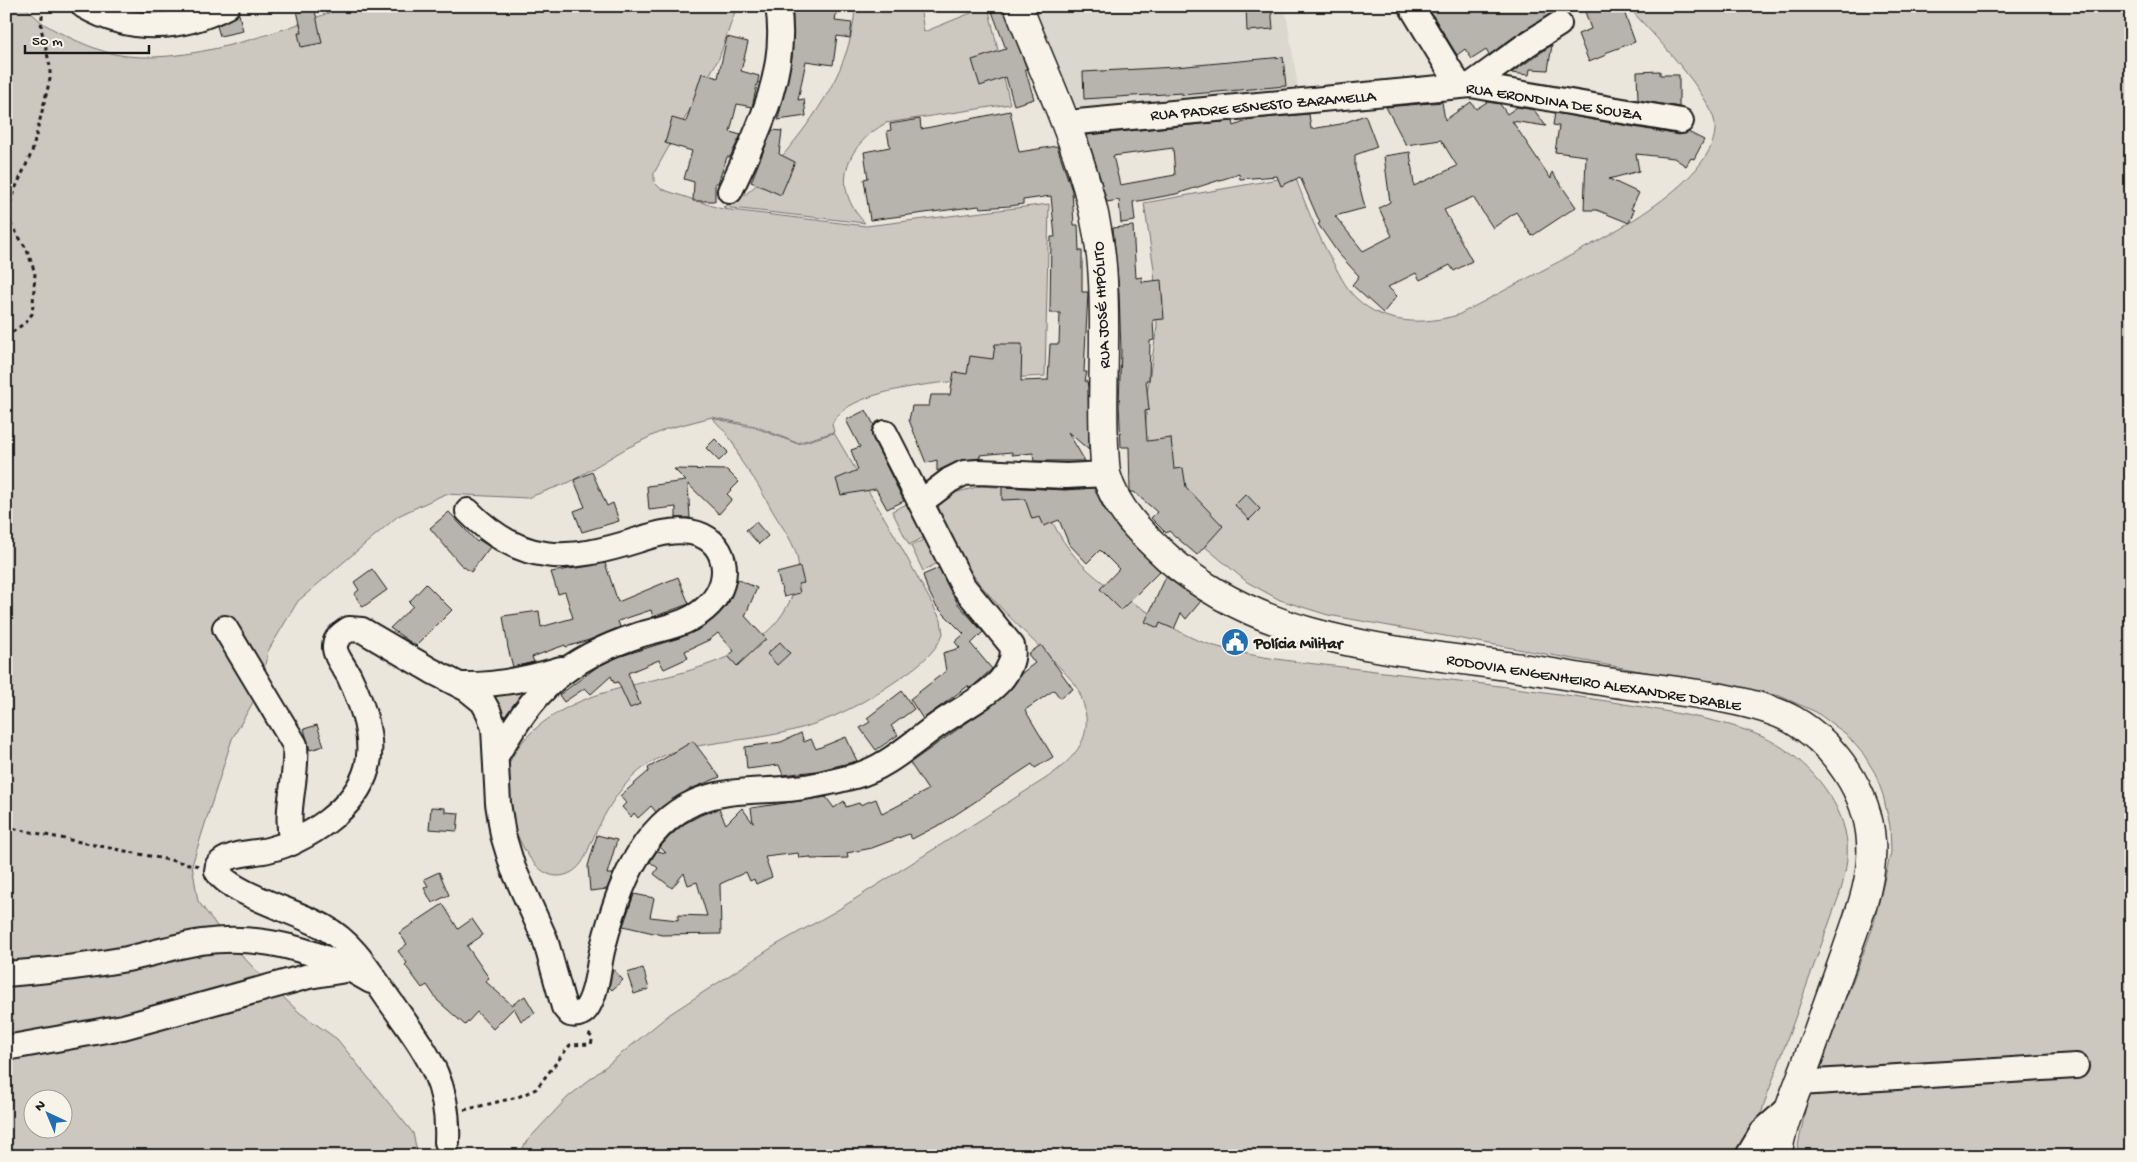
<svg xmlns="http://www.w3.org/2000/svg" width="2137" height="1162" viewBox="0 0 2137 1162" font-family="'Gochi Hand',sans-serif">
	<rect width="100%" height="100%" fill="#eae6dc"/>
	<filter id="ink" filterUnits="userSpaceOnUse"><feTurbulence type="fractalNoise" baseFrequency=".02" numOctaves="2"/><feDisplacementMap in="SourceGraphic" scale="10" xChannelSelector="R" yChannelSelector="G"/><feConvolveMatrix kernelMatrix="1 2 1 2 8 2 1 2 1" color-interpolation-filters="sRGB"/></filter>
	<g filter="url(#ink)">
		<polygon fill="#dad7ce" points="1033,6 1285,6 1299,94 1081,109 1071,101"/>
		<g fill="#ccc8c0" stroke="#74726e" fill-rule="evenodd">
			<path d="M 6,6 L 24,6 C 31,12 37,19 44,24 C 62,35 95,50 114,54 C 182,68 283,31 346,6 L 737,6 L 719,58 L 654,173 L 654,182 L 661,189 L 722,209 L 866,226 L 1049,204 L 1045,376 C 1001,379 851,379 832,424 L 834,432 L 797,443 L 755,426 L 712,417 L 666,429 L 625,449 L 570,482 L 527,498 L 445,494 L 398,516 L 298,601 L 268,651 L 260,690 L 232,739 L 192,865 L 198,901 L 230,943 L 268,983 L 300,1013 L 337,1039 L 413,1133 L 418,1156 L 6,1156 ZM 32,1100 L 62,1100 L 62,1130 L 32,1130 Z"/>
			<path d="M 855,6 L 920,6 L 924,32 L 988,6 L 1010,104 L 886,123 C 845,146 830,187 865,223 L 723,207 C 747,198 761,180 778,161 C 815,118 853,65 855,6 Z"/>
			<path d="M 1627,6 L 2131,6 L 2131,1156 L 1796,1156 L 1806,1106 L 1873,927 L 1891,852 L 1890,826 L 1883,795 L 1875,773 L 1864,755 L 1846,734 L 1816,712 L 1780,696 L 1328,615 L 1280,600 L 1247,582 L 1185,530 L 1145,442 L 1147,394 L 1157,326 L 1154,269 L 1144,203 L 1295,176 C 1305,204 1316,231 1330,257 C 1338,271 1345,288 1357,299 C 1385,325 1423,325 1458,315 C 1487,300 1516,284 1545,269 C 1590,245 1720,183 1715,124 C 1712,95 1648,28 1627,6 Z"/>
			<path d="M 712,418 L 756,428 L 798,444 L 834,433 L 895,536 L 941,620 L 943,634 C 935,654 916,667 899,679 C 855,709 819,727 766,736 C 737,741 689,744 663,756 C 626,773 607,807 591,843 C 586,855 583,865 572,872 C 530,896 503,807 505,778 C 506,768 513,754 519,746 C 540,719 574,701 607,692 C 668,673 764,666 792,596 C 796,585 800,575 798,562 C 796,544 781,526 772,510 C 767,502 763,493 758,485 C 753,476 746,469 741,461 C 738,457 737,450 734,445 C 729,435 720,426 712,418 Z"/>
			<path d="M 981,486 L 1040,490 C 1061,557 1094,580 1153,615 C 1169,625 1186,637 1205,643 C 1257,660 1313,663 1367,670 C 1458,681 1551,691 1642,707 C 1683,715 1725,720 1763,737 C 1799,753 1836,791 1845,831 C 1850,850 1846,871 1841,890 L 1764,1104 L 1750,1156 L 519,1156 L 526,1142 L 567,1098 L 670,1014 L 776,945 L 836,911 L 1045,779 C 1083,753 1098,730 1076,685 C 1027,629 954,578 937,501 L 954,493 Z"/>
			<polygon points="911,502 928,535 909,545 892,511"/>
			<polygon points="929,537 941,561 923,571 911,546"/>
			<polygon points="519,691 522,700 507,717 502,716 492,696 494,692"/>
		</g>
		<g fill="#b6b4ac" stroke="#1c1c1c" fill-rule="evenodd">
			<polygon points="296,6 314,6 322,43 301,47 298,33 302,33"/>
			<polygon points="793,6 837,6 835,21 852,23 850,38 837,36 833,65 806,61 798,100 804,99 806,116 778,120 792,57"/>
			<polygon points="990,6 1003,6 1027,69 1025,69 1034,99 1014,105 1006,77 980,86 972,60 1006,49"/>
			<polygon points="1246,6 1271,6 1273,29 1247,31"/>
			<polygon points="1427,6 1559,6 1558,10 1519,33 1489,55 1486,50 1472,59 1465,49 1457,55"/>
			<polygon points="1583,6 1622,6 1635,42 1605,53 1606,55 1589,62 1578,34 1591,29"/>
			<polygon points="239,14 243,31 220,36 217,26"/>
			<polygon points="727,37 748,42 741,71 759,76 752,107 737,104 730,132 741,135 730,157 727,157 718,183 715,183 715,201 693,201 694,182 684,179 692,151 665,143 672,118 686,122 702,73 718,78"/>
			<polygon points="1552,45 1548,70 1530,69 1529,75 1511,73"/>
			<polygon points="1283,57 1286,86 1182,95 1182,93 1084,99 1083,72 1176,67"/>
			<polygon points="1660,71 1660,75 1679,75 1679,107 1638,100 1637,72"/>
			<path d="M 1442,102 L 1445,120 L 1471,102 L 1476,109 L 1487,102 L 1500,104 L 1507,114 L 1517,107 L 1534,110 L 1546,126 L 1512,121 L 1551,179 L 1552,172 L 1576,207 L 1532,236 L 1516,212 L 1493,228 L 1473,197 L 1444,210 L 1472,261 L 1454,271 L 1450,265 L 1420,280 L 1416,273 L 1388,287 L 1397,296 L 1383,313 L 1352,285 L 1359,276 L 1338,253 L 1318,224 L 1320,223 L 1300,177 L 1281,186 L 1277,176 L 1240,179 L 1239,174 L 1176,194 L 1133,202 L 1135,221 L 1121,223 L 1119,200 L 1107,202 L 1087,135 L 1233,121 L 1234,126 L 1252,119 L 1309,114 L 1311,129 L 1341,124 L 1365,115 L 1377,147 L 1355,155 L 1355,168 L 1365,208 L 1335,216 L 1363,251 L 1392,236 L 1379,208 L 1390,202 L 1384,156 L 1410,152 L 1414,186 L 1457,166 L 1441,140 L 1406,145 L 1386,107 ZM 1173,148 L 1175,175 L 1120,185 L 1113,156 Z"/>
			<polygon points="1010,111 1019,152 1057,146 1072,191 1074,225 1078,225 1079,251 1082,251 1082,292 1088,292 1084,372 1087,372 1085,381 1087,381 1088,387 1089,450 1068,432 1085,461 1034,461 1033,453 1012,455 1012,452 980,455 980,458 958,461 937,471 937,460 926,463 909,420 912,406 929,406 931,395 950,395 954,372 967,374 970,356 993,359 995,344 1022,344 1021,381 1048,380 1050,344 1059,344 1060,313 1050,313 1051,237 1055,237 1051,196 1023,200 1023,204 1010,206 980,208 979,206 870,220 864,179 868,178 864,152 890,147 887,131 891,130 890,124 920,119 921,129"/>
			<polygon points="1555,113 1679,135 1688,132 1704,140 1694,159 1691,158 1686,166 1674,158 1636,154 1639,171 1609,179 1639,193 1631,209 1634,210 1629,223 1597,210 1584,210 1586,156 1555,152 1559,126 1553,125"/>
			<polygon points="772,130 782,131 779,154 795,162 781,195 751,182"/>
			<polygon points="1133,226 1136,278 1142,277 1142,282 1161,280 1164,319 1153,320 1154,340 1150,341 1149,380 1146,380 1149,410 1145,411 1147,441 1171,438 1174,469 1183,468 1186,487 1223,526 1197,555 1169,531 1166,533 1151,518 1157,512 1134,492 1130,492 1129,447 1121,447 1119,403 1121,351 1119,292 1113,228"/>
			<polygon points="866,410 874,425 871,432 873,439 904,501 887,509 876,489 841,495 836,479 858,470 851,450 860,447 846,420"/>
			<polygon points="715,439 728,452 719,461 706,448"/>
			<polygon points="674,469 727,470 739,482 727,494 732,499 719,514 688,484 690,518 676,518 676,507 649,510 647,486 686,481"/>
			<polygon points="592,472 607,506 613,503 619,521 582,532 574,511 585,507 574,480"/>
			<polygon points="1002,487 1065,490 1094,488 1103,507 1119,530 1160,571 1121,610 1100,589 1119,569 1100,550 1087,563 1069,544 1059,520 1044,526 1040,517 1032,519 1025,499 1002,500"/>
			<polygon points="1246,494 1260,509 1249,520 1235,505"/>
			<polygon points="449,512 477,542 479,540 490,547 471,572 460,564 430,528"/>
			<polygon points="756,522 768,536 759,544 746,530"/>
			<polygon points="605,563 618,602 678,577 689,604 653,617 651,610 618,621 620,627 589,640 566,647 565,645 532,657 534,662 513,667 508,648 503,616 539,611 541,627 573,618 565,592 558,594 551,572"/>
			<polygon points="800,567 804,583 798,584 800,593 784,597 777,573"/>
			<polygon points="939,568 958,604 983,632 971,644 992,669 972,687 969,688 968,686 923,719 910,699 946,671 943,653 960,648 955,642 964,634 936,606 927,588 923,575"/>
			<polygon points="372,569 387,590 363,607 354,594 359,590 354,582"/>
			<polygon points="1166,577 1201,601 1186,619 1181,613 1174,629 1160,623 1158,628 1145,622"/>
			<polygon points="737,579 757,588 745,616 766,639 737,666 728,656 734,651 718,633 709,640 685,651 688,658 664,669 659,660 628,673 640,704 630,708 618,682 614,683 611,676 591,694 585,688 564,702 559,695 597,667 618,657 682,637 702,628 719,614 729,602"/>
			<polygon points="426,584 452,610 416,646 390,628 413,606 409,602"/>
			<polygon points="780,642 790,653 777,665 767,654"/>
			<polygon points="1041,645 1073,689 1060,698 1054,690 1025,710 1053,757 1035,768 1032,764 943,823 912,839 909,834 872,848 847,853 848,858 811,859 810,857 799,858 798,853 765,857 772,877 756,884 754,879 750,881 746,872 720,884 721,934 662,935 623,926 634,894 654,898 650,917 678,920 678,915 707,916 697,882 688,885 684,873 672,888 654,874 658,868 650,862 657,851 666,853 660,847 669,837 684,824 701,815 719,809 726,824 742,808 753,823 751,808 826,797 834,808 844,801 846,807 859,803 860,805 876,799 882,814 928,790 910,763 1003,697 1022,673 1035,663 1028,654"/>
			<polygon points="902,691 914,709 891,726 898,735 876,750 860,728 870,722 867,718"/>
			<polygon points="317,725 324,746 310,750 304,729"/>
			<polygon points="801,733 804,742 811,739 816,749 846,737 857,761 816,771 783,775 779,765 747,769 745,747 781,742"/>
			<polygon points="693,741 720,777 688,790 656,812 651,806 638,818 634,813 631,817 622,807 626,803 620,796 649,771 648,768"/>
			<polygon points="431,807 445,808 445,812 459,813 457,831 429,829"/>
			<polygon points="597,835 617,840 607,874 613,874 607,889 590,891 588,866"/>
			<polygon points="439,872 449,895 432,903 424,888 428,886 424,879"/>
			<polygon points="443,904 458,929 472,919 483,935 467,946 489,978 485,981 512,1005 525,996 535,1013 521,1021 514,1008 493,1029 477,1012 465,1025 438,1001 427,985 422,988 405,965 407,963 398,951 407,944 399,933"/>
			<polygon points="643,968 649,989 634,994 627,973"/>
			<polygon points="613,969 623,980 612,990 609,987"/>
		</g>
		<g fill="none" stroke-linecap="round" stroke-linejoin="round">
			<g stroke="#1c1c1c" stroke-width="28">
				<g id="minor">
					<path d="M 84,6 C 131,33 181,30 227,6"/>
					<polyline points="1411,6 1459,85"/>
					<polyline points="1471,85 1526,45 1559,24"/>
					<polyline points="1067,123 1471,85 1681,121"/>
					<path d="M 730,191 C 757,133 789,72 778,6"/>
					<polyline points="921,502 950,480 964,473 979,472 1066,476 1106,474"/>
					<path d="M 468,511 C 522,566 569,562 638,540 C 654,535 672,529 690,532 C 727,538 734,579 710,604 C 690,625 665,627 639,635 C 563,660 536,689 496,756"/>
					<path d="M 225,628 L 295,745 C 298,779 284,809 292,843"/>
					<path d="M 460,685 C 495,686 528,679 561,669"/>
					<path d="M 6,974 C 46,971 87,966 127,959 C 151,954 176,946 201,942 C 259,933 322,951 371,981"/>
					<polyline points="6,1048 123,1027 309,976 352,969"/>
					<polyline points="1799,1083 2076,1066"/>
					<path d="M 447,1142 C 450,1080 425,1051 392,1004 C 371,975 356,945 324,927 C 300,913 229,893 217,871 L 218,865 C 230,852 252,854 268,850 C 306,841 356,809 367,768 C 375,738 362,703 349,676 C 345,668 334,655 335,646 C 335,638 343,633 349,629 L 362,630 L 432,671 L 467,689 L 483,702 L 489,713 L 494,728 L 498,803 L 503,835 L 513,868 L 545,939 L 564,1007 L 570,1014 C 578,1016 584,1013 588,1006 C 598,989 598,965 603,947 C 617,892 639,827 695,802 C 727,788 763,792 796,788 C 816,786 836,781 855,776 C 887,768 915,740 942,722 C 961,709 984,698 1000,681 C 1008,672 1015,658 1012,646 L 963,586 L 885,433"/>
					<polyline points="1748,1156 1763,1131 1790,1107"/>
				</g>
			</g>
			<g stroke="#1c1c1c" stroke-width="31">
				<path id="major" d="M 1018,6 C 1051,92 1094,172 1102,266 C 1108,335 1099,405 1106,474 C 1116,510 1142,534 1168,558 C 1262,641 1388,649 1506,666 C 1548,671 1588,680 1629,685 C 1675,691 1754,698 1793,720 C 1835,744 1868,793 1871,841 C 1874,879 1859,915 1847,950 C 1833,989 1819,1028 1805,1067 C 1794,1096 1782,1125 1777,1156"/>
			</g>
			<g stroke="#1c1c1c" stroke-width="3" stroke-dasharray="4 4" stroke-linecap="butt">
				<polyline points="6,337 26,322 32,314 33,304 35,273 27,250 11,224 9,209 16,187 32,152 50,79 50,66 41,28 43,6"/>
				<polyline points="6,827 199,866"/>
				<polyline points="464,1110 518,1097 536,1089 570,1045 591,1044 593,1038 586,1032"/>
			</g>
			<use href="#minor" stroke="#f7f3e8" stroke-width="24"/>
			<use href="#major" stroke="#f7f3e8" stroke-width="28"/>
		</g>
	</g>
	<defs>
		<g id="civic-disc" transform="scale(1.4375)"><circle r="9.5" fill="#1f6fb2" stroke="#f7f3e8"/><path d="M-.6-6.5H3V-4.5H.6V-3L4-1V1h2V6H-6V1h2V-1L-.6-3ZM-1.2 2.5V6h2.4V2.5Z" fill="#fff"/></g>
	</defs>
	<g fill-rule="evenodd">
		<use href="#civic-disc" x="1235" y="642"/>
	</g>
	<g text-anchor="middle" stroke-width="5" stroke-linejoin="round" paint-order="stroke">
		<g font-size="16" fill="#1c1c1c" stroke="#f7f3e8">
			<text transform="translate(1554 100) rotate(9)" y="6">RUA ERONDINA DE SOUZA</text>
			<text transform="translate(1263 104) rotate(-5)" y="6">RUA PADRE ESNESTO ZARAMELLA</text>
			<text transform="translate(1100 305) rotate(-93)" y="6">RUA JOSÉ HIPÓLITO</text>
			<text transform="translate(1594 681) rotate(9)" y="6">RODOVIA ENGENHEIRO ALEXANDRE DRABLE</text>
		</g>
		<g font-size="16" font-weight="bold" fill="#1c1c1c" stroke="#f7f3e8" text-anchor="start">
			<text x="1254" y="648">Polícia Militar</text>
		</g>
	</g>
	<rect width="2137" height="1162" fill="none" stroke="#f7f3e8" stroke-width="25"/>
	<rect x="12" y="12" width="2112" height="1137" fill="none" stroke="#1c1c1c" stroke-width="2" filter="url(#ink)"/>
	<g transform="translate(48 1114) rotate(316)"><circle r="24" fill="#f7f3e8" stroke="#9f9d96"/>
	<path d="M0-4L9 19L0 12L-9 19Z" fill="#1f6fb2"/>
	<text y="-8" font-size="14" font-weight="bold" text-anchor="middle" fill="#1c1c1c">N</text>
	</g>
	<path d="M25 45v8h124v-8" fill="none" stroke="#1c1c1c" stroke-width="2.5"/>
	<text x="32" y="45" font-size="15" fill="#1c1c1c" stroke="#f7f3e8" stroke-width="4" paint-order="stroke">50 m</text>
</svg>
